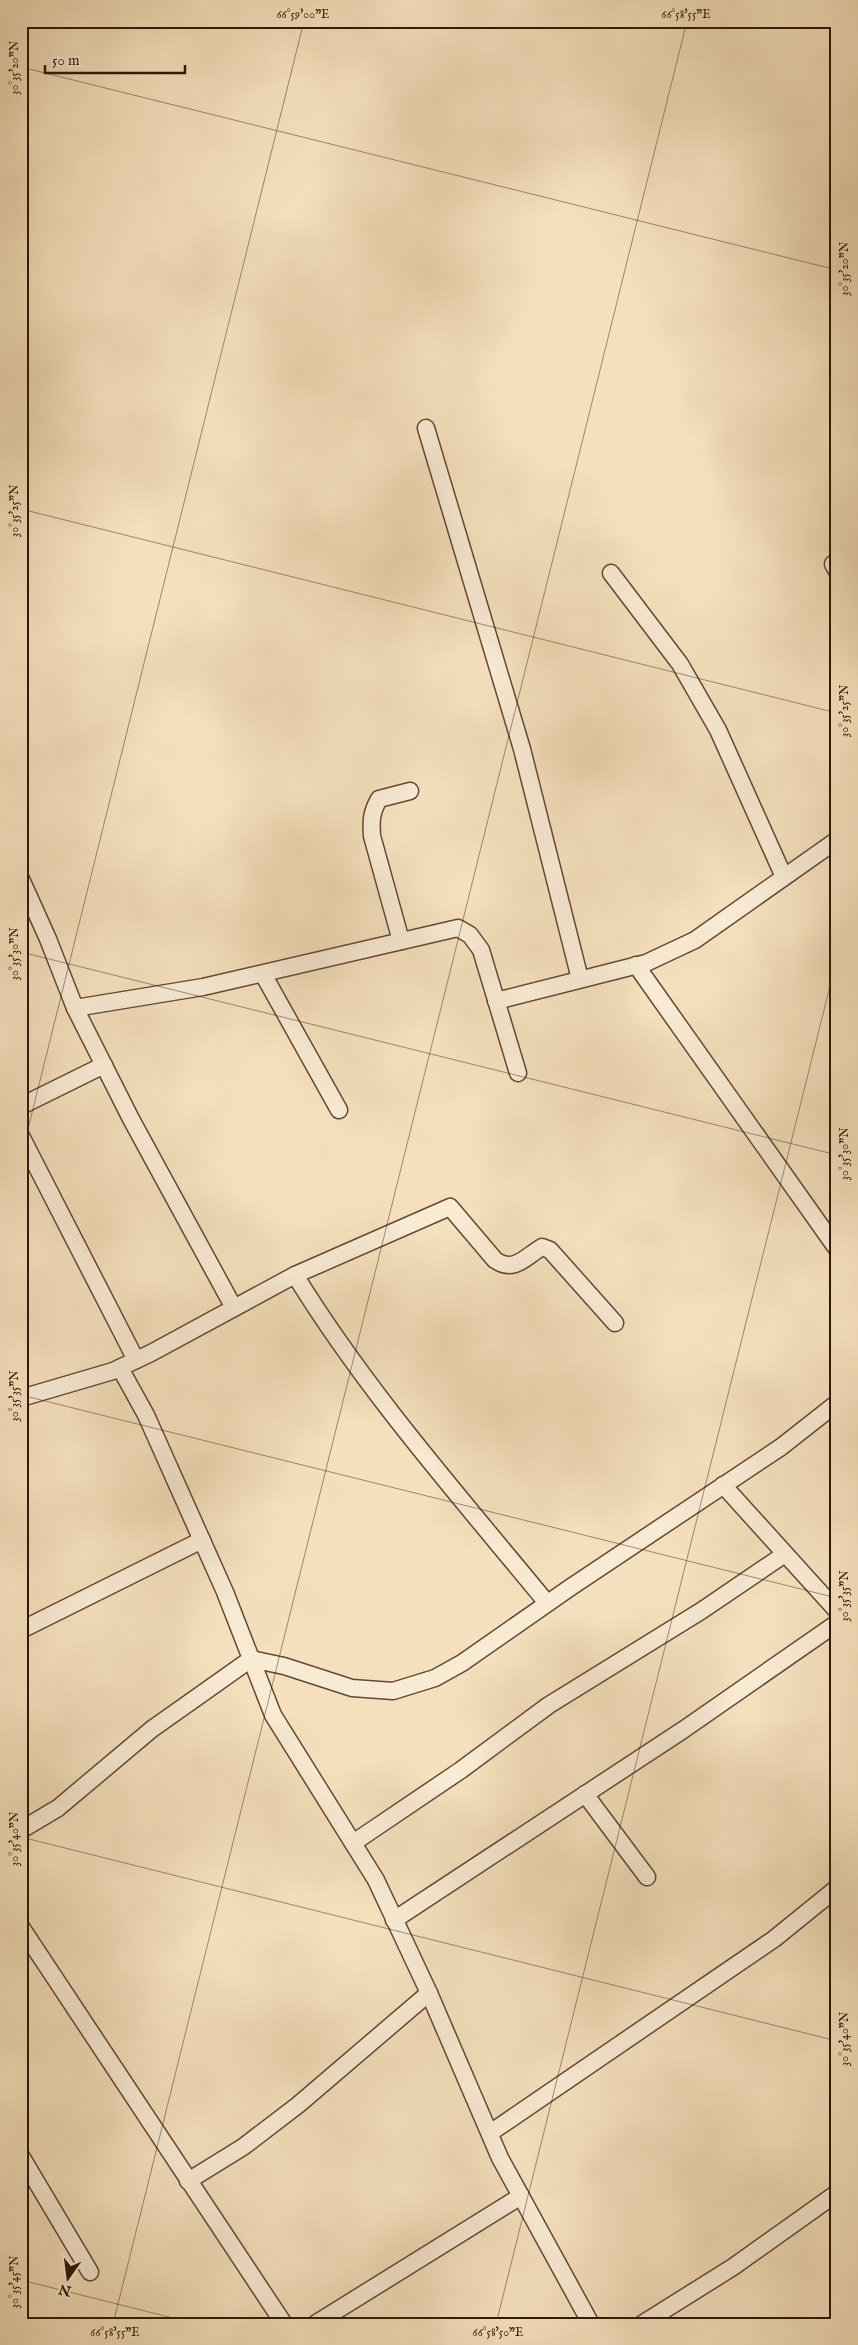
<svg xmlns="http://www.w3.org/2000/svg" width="858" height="2345" viewBox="0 0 858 2345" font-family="'IM FELL English',serif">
	<rect width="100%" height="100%" fill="#f5e0bd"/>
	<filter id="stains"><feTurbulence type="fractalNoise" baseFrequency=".004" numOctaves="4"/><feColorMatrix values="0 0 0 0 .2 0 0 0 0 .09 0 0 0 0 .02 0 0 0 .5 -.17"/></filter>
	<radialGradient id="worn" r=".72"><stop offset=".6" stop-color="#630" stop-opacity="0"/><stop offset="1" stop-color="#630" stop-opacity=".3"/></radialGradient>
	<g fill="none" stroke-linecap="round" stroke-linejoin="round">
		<g stroke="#614832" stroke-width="19">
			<g id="minor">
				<polyline points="426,428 522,749 580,979"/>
				<polyline points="833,564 837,571"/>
				<polyline points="611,573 680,664 718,730 784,877"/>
				<polyline points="21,879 48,939 75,1008 131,1119 234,1308"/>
				<path d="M 401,941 L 372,836 C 371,821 371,813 379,799 L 410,791"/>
				<polyline points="636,965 837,1249"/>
				<polyline points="263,974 339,1110"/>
				<polyline points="496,1001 646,963 695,940 837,840"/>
				<polyline points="75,1008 203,987 458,928 470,935 481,950 518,1073"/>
				<polyline points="21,1106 104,1065"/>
				<polyline points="21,1136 136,1360"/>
				<path d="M 295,1275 C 367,1392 460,1497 547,1603"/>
				<polyline points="120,1368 146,1415 225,1592 273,1715 376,1880 429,1993 500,2158 591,2324"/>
				<path d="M 21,1398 L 113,1371 L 151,1353 L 295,1275 L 450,1207 L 495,1260 C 514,1273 524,1258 542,1247 L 550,1250 L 615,1323"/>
				<polyline points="723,1485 837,1611"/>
				<polyline points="21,1630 202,1540"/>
				<polyline points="585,1794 647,1877"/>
				<polyline points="21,1830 58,1808 152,1729 251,1659 284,1666 352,1688 393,1691 435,1678 462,1663 571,1587 781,1447 837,1403"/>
				<polyline points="353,1843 461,1770 549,1705 701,1611 785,1554"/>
				<polyline points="394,1920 683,1730 837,1623"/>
				<polyline points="21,1927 284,2324"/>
				<polyline points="490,2133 774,1939 837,1888"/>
				<polyline points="21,2156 90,2272"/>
				<polyline points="188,2181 243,2147 298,2105 429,1993"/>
				<polyline points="315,2324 521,2196"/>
				<polyline points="642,2324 733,2267 837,2193"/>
			</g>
		</g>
		<use href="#minor" stroke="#f8ebd4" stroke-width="16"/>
	</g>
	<path fill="none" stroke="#301604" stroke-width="1" stroke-opacity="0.45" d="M 21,67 L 837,270M 21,509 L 837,713M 21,952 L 837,1155M 21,1157 L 304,21M 21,1395 L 837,1598M 21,1837 L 837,2041M 21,2280 L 197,2324M 113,2324 L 687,21M 496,2324 L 837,958"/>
	<rect width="858" height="2345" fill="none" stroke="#f5e0bd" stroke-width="55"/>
	<g transform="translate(68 2278) rotate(194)" stroke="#f8ebd4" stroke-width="4" paint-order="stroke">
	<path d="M0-4L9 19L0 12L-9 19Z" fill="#301604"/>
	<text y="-8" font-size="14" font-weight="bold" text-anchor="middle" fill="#301604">N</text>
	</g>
	<path d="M45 65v8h140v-8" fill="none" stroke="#301604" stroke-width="2.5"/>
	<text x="52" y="65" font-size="15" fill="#301604" stroke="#f8ebd4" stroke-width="4" paint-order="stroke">50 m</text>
	<rect x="28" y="28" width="802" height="2290" fill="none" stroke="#301604" stroke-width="2"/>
	<g font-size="12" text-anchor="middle" fill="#301604">
		<text x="303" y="18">66°59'00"E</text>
		<text x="686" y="18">66°58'55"E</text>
		<text transform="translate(14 68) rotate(-90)" y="4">30°35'20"N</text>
		<text transform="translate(844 269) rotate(-90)" y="4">30°35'20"N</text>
		<text transform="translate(14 511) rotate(-90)" y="4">30°35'25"N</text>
		<text transform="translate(844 711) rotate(-90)" y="4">30°35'25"N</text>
		<text transform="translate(14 954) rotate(-90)" y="4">30°35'30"N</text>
		<text transform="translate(844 1154) rotate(-90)" y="4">30°35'30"N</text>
		<text transform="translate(14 1396) rotate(-90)" y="4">30°35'35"N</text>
		<text transform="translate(844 1596) rotate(-90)" y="4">30°35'35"N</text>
		<text transform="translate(14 1839) rotate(-90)" y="4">30°35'40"N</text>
		<text transform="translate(844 2039) rotate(-90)" y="4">30°35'40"N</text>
		<text transform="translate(14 2282) rotate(-90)" y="4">30°35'45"N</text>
		<text x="115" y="2336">66°58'55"E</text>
		<text x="498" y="2336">66°58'50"E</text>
	</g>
	<rect width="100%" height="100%" filter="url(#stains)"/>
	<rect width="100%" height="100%" fill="url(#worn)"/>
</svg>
